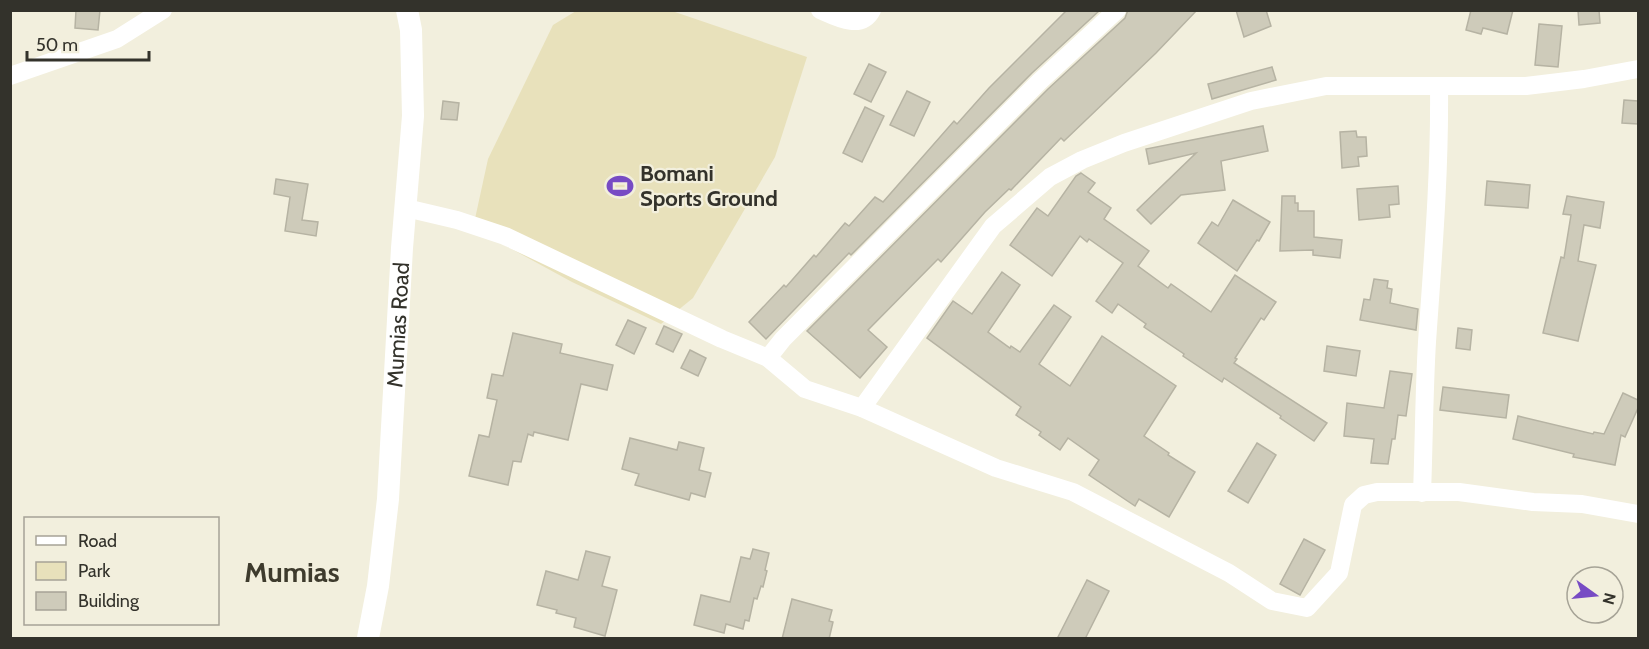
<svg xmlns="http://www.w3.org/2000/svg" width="1649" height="649" viewBox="0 0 1649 649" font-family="Cabin,sans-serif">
	<rect width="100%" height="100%" fill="#f2efdd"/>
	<polygon fill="#e8e1bb" points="576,11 672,11 807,57 775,157 693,298 661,324 572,282 473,228 488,159 553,25"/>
	<g fill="#cecbba" stroke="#b6b3a3" stroke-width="1.5">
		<polygon points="76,10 100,10 98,30 75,28"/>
		<polygon points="1067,10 1100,10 1032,73 851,255 849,253 766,339 749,322 784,285 786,287 814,255 816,257 845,223 849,226 875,197 883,202 954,121 957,124 989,88"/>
		<polygon points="1128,10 1197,10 1156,53 1064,141 1061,138 1011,190 1009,189 985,212 941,262 938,259 868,330 887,347 860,378 807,331 1048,89 1125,18"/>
		<polygon points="1236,10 1266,10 1271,26 1244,37"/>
		<polygon points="1471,10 1513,10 1507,34 1483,28 1481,34 1466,30"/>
		<polygon points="1578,10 1599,10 1600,23 1579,25"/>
		<polygon points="1539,24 1562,26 1558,67 1535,65"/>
		<polygon points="869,64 886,72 871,102 854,94"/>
		<polygon points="1272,67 1276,80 1212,99 1208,84"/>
		<polygon points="907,91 930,102 914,136 890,125"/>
		<polygon points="1624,100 1638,101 1638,124 1622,123"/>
		<polygon points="443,101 459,103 457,120 441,119"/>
		<polygon points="865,107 884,116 862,162 843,153"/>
		<polygon points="1263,126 1268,151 1221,161 1225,190 1181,195 1151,224 1137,210 1196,153 1149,164 1146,149"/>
		<polygon points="1356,131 1357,137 1366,137 1367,156 1358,157 1359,166 1342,168 1340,132"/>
		<polygon points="1081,173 1095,183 1088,192 1111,208 1104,219 1149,251 1138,266 1168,288 1171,284 1211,312 1235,275 1276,302 1264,320 1261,318 1235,358 1237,359 1234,363 1327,423 1314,441 1280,418 1281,416 1224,378 1222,382 1183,356 1184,354 1144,327 1146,324 1118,304 1112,313 1096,301 1123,263 1089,239 1087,242 1080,236 1052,276 1010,245 1037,208 1048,216 1076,176"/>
		<polygon points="276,179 308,184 302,220 318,222 316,236 285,231 290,197 274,194"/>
		<polygon points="1487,181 1530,185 1528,208 1485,205"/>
		<polygon points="1398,186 1399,204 1389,205 1390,217 1359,220 1357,189"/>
		<polygon points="1282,196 1295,196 1295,203 1298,203 1298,211 1314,211 1314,237 1342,240 1340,258 1313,255 1313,250 1280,251"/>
		<polygon points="1567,196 1604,202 1600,228 1584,225 1578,261 1596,265 1578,341 1543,333 1561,257 1564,258 1571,215 1563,214"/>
		<polygon points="1233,200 1270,222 1259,241 1257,240 1237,271 1198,243 1212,222 1218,226"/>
		<polygon points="1002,272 1020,285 988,332 1010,348 1011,346 1020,352 1054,305 1071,317 1039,364 1070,386 1102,336 1176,386 1144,436 1169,453 1168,455 1195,472 1169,517 1139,499 1135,506 1089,475 1099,460 1068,438 1060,450 1039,435 1041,432 1016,415 1021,407 927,338 953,301 972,314"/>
		<polygon points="1374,279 1388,281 1387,288 1392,289 1390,303 1418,309 1416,330 1360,320 1364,299 1370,300"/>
		<polygon points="628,320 646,328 634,354 616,345"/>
		<polygon points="664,326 682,334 673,352 656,344"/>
		<polygon points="1458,328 1472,330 1470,350 1456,348"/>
		<polygon points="513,333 562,344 560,353 613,365 607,390 581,384 568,440 534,432 533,436 528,434 521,462 513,461 508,485 469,476 479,435 489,437 497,400 487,398 492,374 503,376"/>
		<polygon points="1327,346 1360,351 1356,376 1324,371"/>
		<polygon points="690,350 706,358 698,376 681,368"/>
		<polygon points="1390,371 1412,374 1406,416 1398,415 1395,439 1392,439 1388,464 1371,463 1374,439 1344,436 1347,403 1384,408"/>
		<polygon points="1443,387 1509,395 1506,418 1440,410"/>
		<polygon points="1623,393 1638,400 1638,408 1625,437 1621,435 1615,465 1573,457 1574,454 1513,439 1518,416 1593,434 1594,432 1604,434"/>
		<polygon points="630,438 677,450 679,442 704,448 699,470 711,473 705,497 691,493 689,500 635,485 639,474 622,469"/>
		<polygon points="1257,443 1276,455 1248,503 1228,491"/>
		<polygon points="1304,539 1325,550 1300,595 1280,584"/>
		<polygon points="753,549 769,553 765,570 767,571 763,587 761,586 757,599 754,598 749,621 745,620 743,629 726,624 724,633 694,625 701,595 730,602 741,557 750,559"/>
		<polygon points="586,551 610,557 602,586 617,590 605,636 574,627 576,618 556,613 557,610 537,605 546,571 578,580"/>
		<polygon points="1087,580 1109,591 1085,639 1057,639"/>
		<polygon points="792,599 832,610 829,621 833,622 829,639 782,639"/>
	</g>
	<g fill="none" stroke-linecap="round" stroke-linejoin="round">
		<g stroke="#fff" stroke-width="18">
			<path d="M 820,10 C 836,17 861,31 872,10"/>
			<polyline points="10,76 117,39 163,10"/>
			<polyline points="406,208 457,220 505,236 722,339 768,358 805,389 862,408 996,468 1073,492 1229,573 1272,601 1307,608 1339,573 1353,505 1364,495 1377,492 1459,492 1533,502 1582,504 1638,514"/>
			<polyline points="768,358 783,339 1040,81 1117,10"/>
			<polyline points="862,408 993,226 1050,177 1082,160 1124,143 1251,101 1326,86 1526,86 1584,79 1638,69"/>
			<path d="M 1422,493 C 1424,442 1424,392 1427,342 C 1433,256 1440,172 1439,86"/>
		</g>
		<path stroke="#fff" stroke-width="22" id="s1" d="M 368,638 L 378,586 L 388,499 L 402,248 L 413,116 L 411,30 L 407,10"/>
	</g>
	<defs>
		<g id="stadium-bare" transform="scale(2.07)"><path d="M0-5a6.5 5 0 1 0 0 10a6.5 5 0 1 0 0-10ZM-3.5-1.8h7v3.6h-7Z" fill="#774bc4" stroke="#f2efdd" stroke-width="2.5" paint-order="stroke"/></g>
	</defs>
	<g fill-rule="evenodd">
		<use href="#stadium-bare" x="620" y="186"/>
	</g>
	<g text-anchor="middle" stroke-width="4.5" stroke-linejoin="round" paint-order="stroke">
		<g font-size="22" font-weight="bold" fill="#33322b" stroke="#f2efdd" text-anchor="start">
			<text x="640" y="181">Bomani<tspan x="640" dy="25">Sports Ground</tspan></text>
		</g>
		<g font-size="22" fill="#33322b" stroke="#f2efdd">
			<text dy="8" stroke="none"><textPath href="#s1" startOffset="315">Mumias Road</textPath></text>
		</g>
		<g font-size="28" font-weight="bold" fill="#3e3b2d" stroke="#f2efdd">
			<text x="292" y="582">Mumias</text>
		</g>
	</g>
	<rect width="1649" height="649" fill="none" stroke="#33322b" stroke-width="24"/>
	<rect x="24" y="517" width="195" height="108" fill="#f2efdd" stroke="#a6a396" stroke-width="1.5"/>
	<rect x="36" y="536" width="30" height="9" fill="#ffffff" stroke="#a6a396" stroke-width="1.5"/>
	<text x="78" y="547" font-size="18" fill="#33322b">Road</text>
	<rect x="36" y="562" width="30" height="18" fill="#e8e1bb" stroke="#a6a396" stroke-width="1.5"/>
	<text x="78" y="577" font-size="18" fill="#33322b">Park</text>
	<rect x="36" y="592" width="30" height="18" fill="#cecbba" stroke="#a6a396" stroke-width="1.5"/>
	<text x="78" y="607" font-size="18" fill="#33322b">Building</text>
	<g transform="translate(1595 595) rotate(105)"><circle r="28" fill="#f2efdd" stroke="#a6a396" stroke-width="1.5"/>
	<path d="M0-4.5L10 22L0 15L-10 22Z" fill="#774bc4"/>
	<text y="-9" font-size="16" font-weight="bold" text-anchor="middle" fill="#33322b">N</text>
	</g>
	<path d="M27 51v9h122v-9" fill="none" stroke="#33322b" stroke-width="3"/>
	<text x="36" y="51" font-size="18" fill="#33322b" stroke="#f2efdd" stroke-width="4.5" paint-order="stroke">50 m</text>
</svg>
